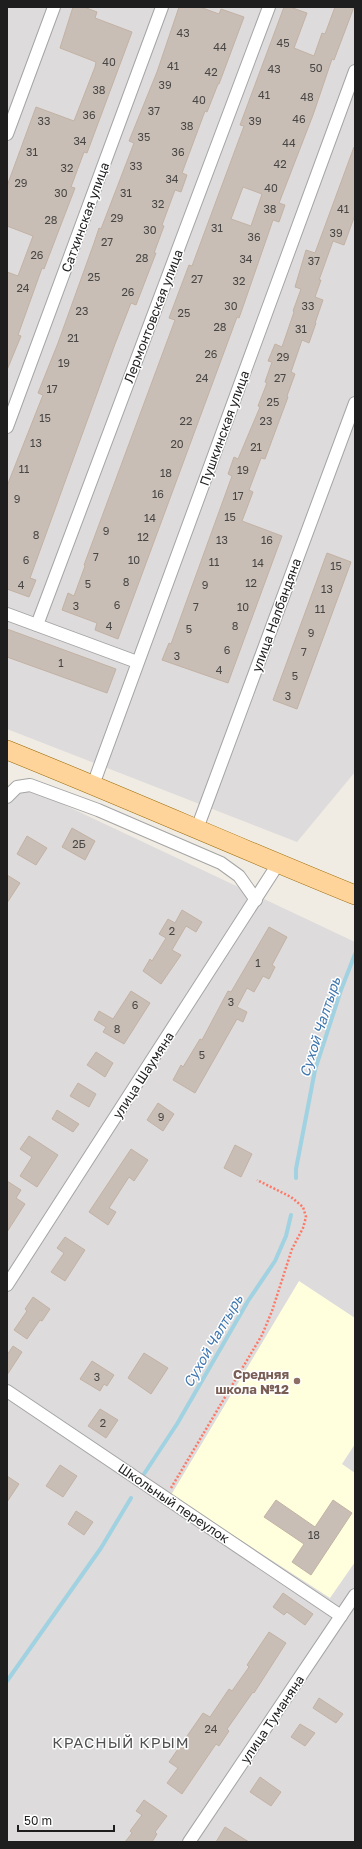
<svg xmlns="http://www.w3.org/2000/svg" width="362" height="1849" viewBox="0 0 362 1849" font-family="'Golos Text',sans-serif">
	<rect width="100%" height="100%" fill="#f0ece4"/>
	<g fill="#dddbdb">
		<polygon points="7,7 355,7 355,772 297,842 7,729"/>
		<polygon points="20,784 355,942 355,1842 7,1842 7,805"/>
	</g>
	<polygon fill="#ffffde" points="299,1281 355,1318 355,1444 342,1464 355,1473 355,1562 330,1598 171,1495"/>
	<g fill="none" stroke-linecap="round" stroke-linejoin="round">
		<g stroke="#a0d2e2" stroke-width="4">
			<polyline points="296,1178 296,1169 315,1070 341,990 355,954"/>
			<polyline points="144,1474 177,1424 248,1301 275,1261 286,1236 291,1215"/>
			<polyline points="7,1681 101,1548 131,1498"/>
		</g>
	</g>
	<g fill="#c8beb6" stroke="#c3b2a4" fill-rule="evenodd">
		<polygon points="73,7 84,7 97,12 95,18 132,32 87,153 84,152 71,187 75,188 44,269 42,268 18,335 21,336 7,370 7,272 18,276 33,236 7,226 7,186 36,107 74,121 95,67 96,62 60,48"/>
		<polygon points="179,7 200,7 219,14 221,9 244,17 219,84 218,84 207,112 205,111 182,173 187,175 181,192 175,190 162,225 164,226 154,253 156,253 136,305 131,303 115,344 30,578 36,580 29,597 7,589 7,486 43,395 38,393 58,343 94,243 99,228 101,229 134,143 129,141 157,72"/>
		<path d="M 284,7 L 290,7 L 307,13 L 294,48 L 314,56 L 322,33 L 325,34 L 335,7 L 354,7 L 334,60 L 332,59 L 313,115 L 279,203 L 285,205 L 279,222 L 273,220 L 245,301 L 239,318 L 237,317 L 118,639 L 95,630 L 97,623 L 62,610 L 68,593 L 74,596 L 85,566 L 84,565 L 175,320 L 169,318 L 189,265 L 192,266 L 244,126 L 240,125 ZM 243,187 L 262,194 L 251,226 L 231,219 Z"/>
		<polygon points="354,147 355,147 355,215 344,245 333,241 319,280 321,280 315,297 323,300 315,323 316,323 309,343 302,340 291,372 295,374 287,396 288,397 265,459 261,458 249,490 253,492 242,521 282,536 228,683 162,660 169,643 171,644 232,476 228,474 234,457 238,459 260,407 258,406 267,383 265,382 272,362 268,361 275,344 282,347 294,312 293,311 301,289 295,287 306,250 315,253"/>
		<polygon points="327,553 351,562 297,709 273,700"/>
		<polygon points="7,629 116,669 107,693 7,657"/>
		<polygon points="72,828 95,841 85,860 62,847"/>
		<polygon points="27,836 47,848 36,865 17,854"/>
		<polygon points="7,875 20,883 7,903"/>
		<polygon points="182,910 202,922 196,932 186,926 172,950 181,955 161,984 143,971 150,959 152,961 166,938 159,934 168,919 175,923"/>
		<polygon points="269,927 287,937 272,965 275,967 269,979 263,976 254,992 247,988 237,1007 247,1012 243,1022 237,1019 195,1093 173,1080 181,1065 183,1067 200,1039 202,1040 228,991 231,992"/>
		<polygon points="131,991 150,1003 124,1044 103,1032 106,1027 94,1020 99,1011 113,1019"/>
		<polygon points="96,1052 113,1063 105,1077 87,1065"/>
		<polygon points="78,1083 96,1094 89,1107 70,1096"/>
		<polygon points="158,1103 174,1114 163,1131 147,1120"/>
		<polygon points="57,1110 79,1124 73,1132 52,1119"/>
		<polygon points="29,1136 58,1155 37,1187 20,1176 32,1157 20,1149"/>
		<polygon points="235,1145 252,1154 241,1177 224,1168"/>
		<polygon points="131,1149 148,1160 134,1181 129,1177 109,1208 116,1212 108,1225 89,1212"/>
		<polygon points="7,1181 21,1190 16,1198 25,1204 7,1232"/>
		<polygon points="65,1237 85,1250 65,1281 51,1272 64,1253 57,1248"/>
		<polygon points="33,1297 50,1309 42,1321 40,1320 27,1339 14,1330 27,1311 25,1309"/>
		<polygon points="13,1346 22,1352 7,1375 7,1355"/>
		<polygon points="144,1353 168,1368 151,1394 128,1378"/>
		<polygon points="92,1361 114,1375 107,1386 104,1384 100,1391 80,1379"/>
		<polygon points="100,1409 118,1420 106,1438 88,1426"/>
		<polygon points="60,1465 77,1476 63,1497 46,1486"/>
		<polygon points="7,1476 19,1484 7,1502"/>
		<polygon points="276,1500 315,1527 333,1500 352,1513 311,1575 292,1562 304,1544 264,1517"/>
		<polygon points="76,1511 93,1522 84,1535 68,1524"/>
		<polygon points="283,1593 313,1614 305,1625 287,1612 284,1615 273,1607"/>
		<polygon points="269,1632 286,1643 254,1693 253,1692 227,1729 229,1731 219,1746 216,1744 182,1794 167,1783 178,1768 169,1762 203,1713 210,1717 229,1689 232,1691 249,1667 247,1665"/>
		<polygon points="319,1698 343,1714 336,1723 313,1708"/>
		<polygon points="300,1724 315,1733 305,1746 291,1737"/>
		<polygon points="260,1777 281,1792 271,1806 250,1792"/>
		<polygon points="144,1800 167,1816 155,1832 157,1834 152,1842 125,1842 132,1833 130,1831 142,1815 136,1811"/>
		<polygon points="225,1827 249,1842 216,1842"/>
	</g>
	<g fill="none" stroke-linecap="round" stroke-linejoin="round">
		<g stroke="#a5a5a5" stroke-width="14">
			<g id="minor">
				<polyline points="7,134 54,7"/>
				<polyline points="7,427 162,7"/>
				<polyline points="7,614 137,662"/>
				<polyline points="37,625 269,7"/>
				<polyline points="93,785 355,71"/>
				<polyline points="7,797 17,787 30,785 98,810 221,863 239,876 256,900"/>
				<polyline points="198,826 355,403"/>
				<polyline points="7,1285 278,864"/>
				<polyline points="7,1391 341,1616"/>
				<polyline points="189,1842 355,1595"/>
			</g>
		</g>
		<g stroke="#996700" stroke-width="20">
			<path id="primary" d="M 7,750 C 124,797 239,848 355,895"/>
		</g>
		<polyline stroke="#f76" stroke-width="2.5" stroke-dasharray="2 2" stroke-linecap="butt" points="171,1488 262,1335 272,1311 292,1249 303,1228 306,1217 303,1207 291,1197 257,1180"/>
		<use href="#minor" stroke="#fff" stroke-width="12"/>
		<use href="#primary" stroke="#ffd49a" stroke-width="19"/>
	</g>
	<circle fill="#8d6e63" stroke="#fff" stroke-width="1.5" cx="297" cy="1381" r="4"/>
	<g text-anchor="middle" stroke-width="3" stroke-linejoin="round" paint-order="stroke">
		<g font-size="11" fill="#484644">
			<text x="183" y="37">43</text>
			<text x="283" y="47">45</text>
			<text x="220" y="51">44</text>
			<text x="109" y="66">40</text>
			<text x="173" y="70">41</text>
			<text x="316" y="72">50</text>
			<text x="274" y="73">43</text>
			<text x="211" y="76">42</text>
			<text x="165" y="89">39</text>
			<text x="99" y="94">38</text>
			<text x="264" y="99">41</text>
			<text x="307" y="101">48</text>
			<text x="199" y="104">40</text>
			<text x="154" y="115">37</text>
			<text x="89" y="119">36</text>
			<text x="299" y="123">46</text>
			<text x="44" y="125">33</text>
			<text x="255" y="125">39</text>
			<text x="187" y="130">38</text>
			<text x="144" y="141">35</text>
			<text x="80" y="145">34</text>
			<text x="289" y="147">44</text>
			<text x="32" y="156">31</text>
			<text x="178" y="156">36</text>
			<text x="280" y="168">42</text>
			<text x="136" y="170">33</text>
			<text x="67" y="172">32</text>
			<text x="172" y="183">34</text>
			<text x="21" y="187">29</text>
			<text x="271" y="192">40</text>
			<text x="61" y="197">30</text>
			<text x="126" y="197">31</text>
			<text x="158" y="208">32</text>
			<text x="270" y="213">38</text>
			<text x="343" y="213">41</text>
			<text x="117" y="222">29</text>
			<text x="51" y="224">28</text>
			<text x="217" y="232">31</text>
			<text x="150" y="234">30</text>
			<text x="336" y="237">39</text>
			<text x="254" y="241">36</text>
			<text x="107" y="246">27</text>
			<text x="37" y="259">26</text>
			<text x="142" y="262">28</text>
			<text x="246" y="263">34</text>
			<text x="314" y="265">37</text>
			<text x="94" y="281">25</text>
			<text x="197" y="283">27</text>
			<text x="239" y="285">32</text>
			<text x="23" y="292">24</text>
			<text x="128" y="296">26</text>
			<text x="231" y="310">30</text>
			<text x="308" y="310">33</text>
			<text x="82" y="315">23</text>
			<text x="184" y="317">25</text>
			<text x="220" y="331">28</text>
			<text x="301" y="333">31</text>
			<text x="73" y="342">21</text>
			<text x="211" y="358">26</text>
			<text x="283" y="361">29</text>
			<text x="64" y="367">19</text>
			<text x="202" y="382">24</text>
			<text x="280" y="382">27</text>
			<text x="52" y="393">17</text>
			<text x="273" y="406">25</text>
			<text x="45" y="422">15</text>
			<text x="186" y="425">22</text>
			<text x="266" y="425">23</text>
			<text x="36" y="447">13</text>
			<text x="177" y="448">20</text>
			<text x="256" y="451">21</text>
			<text x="24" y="473">11</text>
			<text x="243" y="474">19</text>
			<text x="166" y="477">18</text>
			<text x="158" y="498">16</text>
			<text x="238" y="500">17</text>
			<text x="17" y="503">9</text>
			<text x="230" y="521">15</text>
			<text x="150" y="522">14</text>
			<text x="106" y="535">9</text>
			<text x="36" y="539">8</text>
			<text x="143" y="541">12</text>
			<text x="222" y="544">13</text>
			<text x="267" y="544">16</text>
			<text x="96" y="561">7</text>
			<text x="26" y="564">6</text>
			<text x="134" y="564">10</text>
			<text x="214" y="566">11</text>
			<text x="258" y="567">14</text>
			<text x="336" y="570">15</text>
			<text x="126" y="586">8</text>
			<text x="251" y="587">12</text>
			<text x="88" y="588">5</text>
			<text x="21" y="589">4</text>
			<text x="205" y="589">9</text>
			<text x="327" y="593">13</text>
			<text x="117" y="609">6</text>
			<text x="76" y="610">3</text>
			<text x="196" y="611">7</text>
			<text x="243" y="611">10</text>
			<text x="320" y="613">11</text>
			<text x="109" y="630">4</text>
			<text x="235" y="630">8</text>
			<text x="189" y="633">5</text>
			<text x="311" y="637">9</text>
			<text x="227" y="654">6</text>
			<text x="304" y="656">7</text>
			<text x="177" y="660">3</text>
			<text x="61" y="667">1</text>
			<text x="219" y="674">4</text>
			<text x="295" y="680">5</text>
			<text x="288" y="700">3</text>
			<text x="79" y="848">2Б</text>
			<text x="172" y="935">2</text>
			<text x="258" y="967">1</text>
			<text x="231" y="1006">3</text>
			<text x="135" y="1009">6</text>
			<text x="117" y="1033">8</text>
			<text x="202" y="1059">5</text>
			<text x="161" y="1121">9</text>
			<text x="97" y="1381">3</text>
			<text x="103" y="1427">2</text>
			<text x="314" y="1539">18</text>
			<text x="211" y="1733">24</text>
		</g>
		<g font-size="13" fill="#1e1e1e" stroke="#fff">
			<text transform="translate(85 217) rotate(-70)" y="5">Сатхинская улица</text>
			<text transform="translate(153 316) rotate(-69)" y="5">Лермонтовская улица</text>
			<text transform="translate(224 428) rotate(-70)" y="5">Пушкинская улица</text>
			<text transform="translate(276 615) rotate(-70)" y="5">улица Налбандяна</text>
			<text transform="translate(143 1075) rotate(-57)" y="5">улица Шаумяна</text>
			<text transform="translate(174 1503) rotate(34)" y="5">Школьный переулок</text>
			<text transform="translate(272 1719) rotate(-56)" y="5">улица Туманяна</text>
		</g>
		<g font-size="13" font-weight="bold" fill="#785e54" stroke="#fff" text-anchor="end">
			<text x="289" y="1379">Средняя<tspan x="289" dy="15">школа №12</tspan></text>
		</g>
		<g font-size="14" font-style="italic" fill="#4077af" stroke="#fff">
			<text transform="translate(320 1027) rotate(-72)" y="5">Сухой Чалтырь</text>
			<text transform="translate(213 1341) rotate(-60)" y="5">Сухой Чалтырь</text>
		</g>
		<g font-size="15" letter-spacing="1" fill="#515151" stroke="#fff">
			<text x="121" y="1748">КРАСНЫЙ КРЫМ</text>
		</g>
	</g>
	<rect width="362" height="1849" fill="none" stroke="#1e1e1e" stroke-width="16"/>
	<path d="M18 1825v6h96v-6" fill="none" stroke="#1e1e1e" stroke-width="2"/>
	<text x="24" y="1825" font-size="12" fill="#1e1e1e" stroke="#ffffff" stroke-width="3" paint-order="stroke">50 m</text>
</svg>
